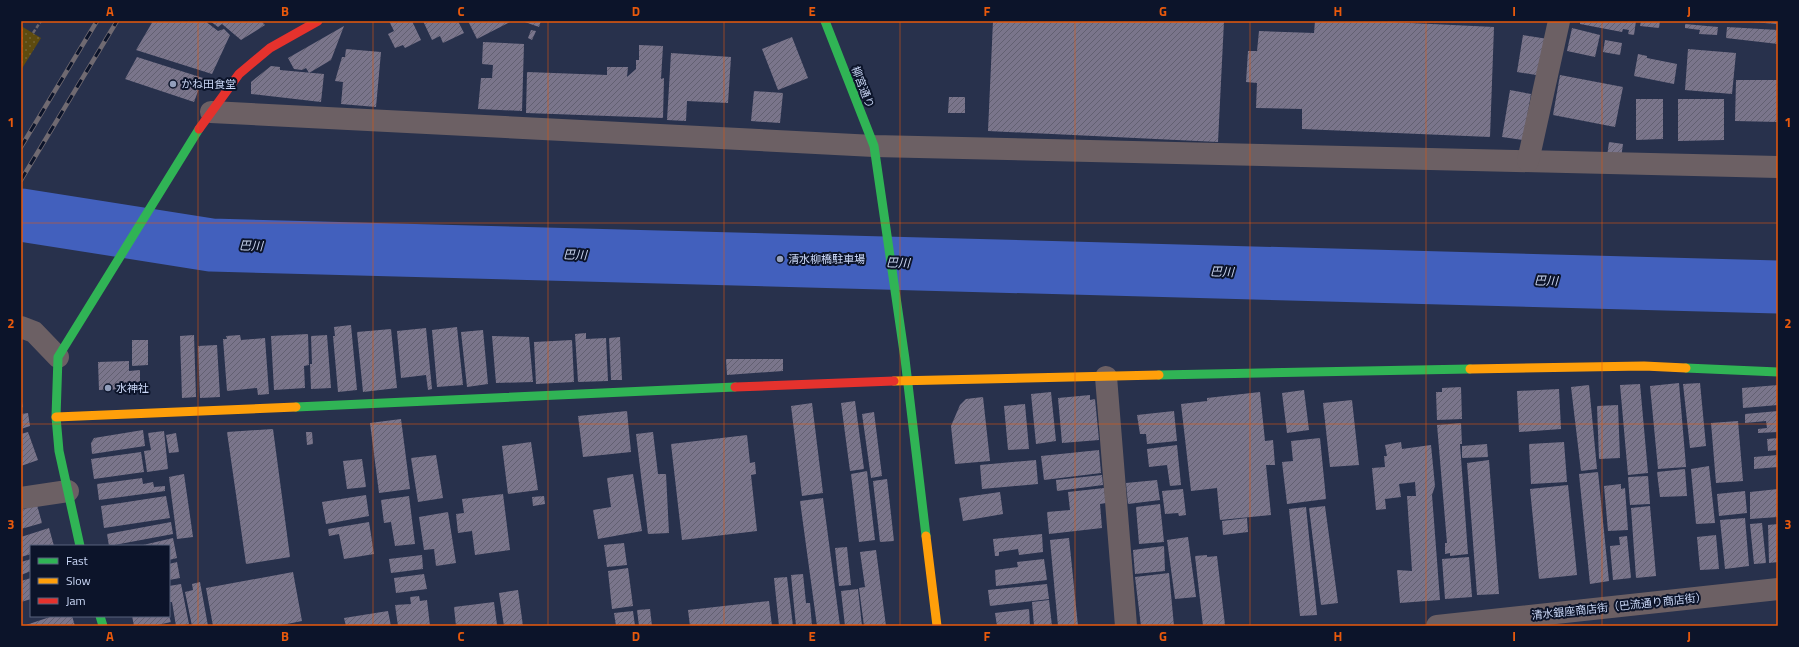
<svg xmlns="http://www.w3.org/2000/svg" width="1799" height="647" viewBox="0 0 1799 647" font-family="'Titillium Web','Noto Sans JP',sans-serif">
	<defs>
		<pattern id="park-dots" width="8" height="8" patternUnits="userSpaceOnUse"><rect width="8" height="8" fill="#5e4b0f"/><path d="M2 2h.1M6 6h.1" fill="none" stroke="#746433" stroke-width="1.8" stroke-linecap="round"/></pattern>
		<pattern id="building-hatch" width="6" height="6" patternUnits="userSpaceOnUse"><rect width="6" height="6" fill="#7a758b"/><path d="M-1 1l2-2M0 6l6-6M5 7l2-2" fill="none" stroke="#626071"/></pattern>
	</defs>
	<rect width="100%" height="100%" fill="#28314c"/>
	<polygon fill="url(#park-dots)" points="21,26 41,38 21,70"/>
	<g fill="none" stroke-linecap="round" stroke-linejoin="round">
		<polyline stroke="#4260bd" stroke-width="53" points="21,215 211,245 1778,287"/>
	</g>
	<g fill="url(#building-hatch)">
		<polygon points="153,21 205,21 218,31 224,29 230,35 212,74 136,50"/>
		<polygon points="210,21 261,21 265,25 241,40 222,24 218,27"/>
		<polygon points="389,21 412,21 421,40 405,48 403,45 395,48 388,34 394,31"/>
		<polygon points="423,21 458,21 464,33 443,43 440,36 432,40"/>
		<polygon points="468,21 512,21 477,39"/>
		<polygon points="522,21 541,21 539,27"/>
		<polygon points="993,21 1224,21 1218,142 988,131"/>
		<polygon points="1315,21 1369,21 1494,27 1490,137 1302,129 1302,109 1256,108 1257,83 1246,82 1248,51 1257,51 1259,31 1314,33"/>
		<polygon points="1580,21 1636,21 1634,35 1628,34 1629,30 1623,29 1622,32 1580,24"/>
		<polygon points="1641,21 1660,21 1659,28 1640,26"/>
		<polygon points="1750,21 1778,21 1778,24 1750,22"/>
		<polygon points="1685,24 1718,27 1717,35 1699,34 1700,30 1685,28"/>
		<polygon points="344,26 331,60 309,73 306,68 302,70 294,69 288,58"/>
		<polygon points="1727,27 1778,30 1778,44 1726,38"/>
		<polygon points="1572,28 1600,35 1595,57 1567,51"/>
		<polygon points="531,30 536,31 532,40 528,38"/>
		<polygon points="1523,35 1548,39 1542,76 1517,72"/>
		<polygon points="792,37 808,78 778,90 762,49"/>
		<polygon points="1605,40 1622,43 1620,55 1603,52"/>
		<polygon points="483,42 524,44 522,111 478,109 481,78 492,78 493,65 482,64"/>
		<polygon points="639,45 663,46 661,79 664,78 663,118 526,113 527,72 607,75 607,67 628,67 627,77 636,69 636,60 639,60"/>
		<polygon points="346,49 381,52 376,107 341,104 343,82 335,81 342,57 345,57"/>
		<polygon points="1688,49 1736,53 1732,94 1685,90"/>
		<polygon points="671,53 731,57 728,103 687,101 686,121 667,120"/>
		<polygon points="1638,54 1647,56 1647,58 1677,64 1674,84 1634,76"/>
		<polygon points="137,57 203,78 194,102 125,79"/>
		<polygon points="271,66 280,67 280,70 324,74 321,102 251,94 251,82"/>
		<polygon points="1560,75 1623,87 1615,127 1553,115"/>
		<polygon points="1736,80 1778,80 1778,122 1735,121"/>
		<polygon points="1510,90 1531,94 1523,140 1502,137"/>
		<polygon points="754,91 783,93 780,123 751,121"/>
		<polygon points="949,97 965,97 965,113 948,113"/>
		<polygon points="1636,99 1663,99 1663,139 1636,140"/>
		<polygon points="1678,99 1724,99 1724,140 1678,141"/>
		<polygon points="1609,142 1623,144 1621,158 1607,156"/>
		<polygon points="351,325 357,390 338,392 333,336 335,336 334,327"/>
		<polygon points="457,327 463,385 437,387 432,330"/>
		<polygon points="426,328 432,389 428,390 426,375 401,378 397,331"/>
		<polygon points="391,329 397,388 363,392 357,332"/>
		<polygon points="483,330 488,384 467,387 461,332"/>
		<polygon points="586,333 586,339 606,338 608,381 578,382 575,334"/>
		<polygon points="308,334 309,365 304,366 305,388 274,390 271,336"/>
		<polygon points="194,335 196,397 182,398 180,336"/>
		<polygon points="240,335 241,340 265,338 269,394 258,395 257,388 227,391 223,339 227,339 226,336"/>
		<polygon points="327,335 331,388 311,389 310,364 312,364 311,336"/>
		<polygon points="492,336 529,337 533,382 496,383"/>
		<polygon points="620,337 622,380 611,380 609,338"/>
		<polygon points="132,340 148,340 148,365 132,366"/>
		<polygon points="572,340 574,382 536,384 534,342"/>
		<polygon points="217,345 220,397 200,398 198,346"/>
		<polygon points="726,359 783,359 783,371 727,375"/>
		<polygon points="129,361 129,371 140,370 140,382 131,382 131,389 99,390 98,362"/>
		<polygon points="1679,383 1686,467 1658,469 1650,386"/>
		<polygon points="1700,383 1706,446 1690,448 1683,384"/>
		<polygon points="1640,384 1648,473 1628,475 1620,385"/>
		<polygon points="1589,385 1597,469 1581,471 1571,387"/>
		<polygon points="1778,385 1778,405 1743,408 1742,388"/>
		<polygon points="1461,387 1462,419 1437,420 1436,392 1442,392 1442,388"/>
		<polygon points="1559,389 1561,429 1519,432 1517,391"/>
		<polygon points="1304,390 1309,430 1287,433 1282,393"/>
		<polygon points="1051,392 1056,441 1036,444 1031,394"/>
		<polygon points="1260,392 1265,441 1273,440 1275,465 1266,465 1271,515 1220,520 1217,488 1191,491 1181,404 1207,401 1207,398"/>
		<polygon points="1090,395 1090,400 1095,399 1099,440 1062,443 1058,398"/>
		<polygon points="21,396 23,407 21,408"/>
		<polygon points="983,397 990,461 955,464 951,426 960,405 966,399"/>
		<polygon points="1352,400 1359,465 1330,467 1323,403"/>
		<polygon points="855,401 864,469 850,471 841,403"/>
		<polygon points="812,403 823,493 802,496 791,406"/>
		<polygon points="1025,404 1029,449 1008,450 1004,406"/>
		<polygon points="1618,405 1620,458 1599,459 1597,406"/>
		<polygon points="627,411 631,452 583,457 578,416"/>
		<polygon points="1174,411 1177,441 1147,444 1146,434 1140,434 1137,415"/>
		<polygon points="1778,411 1778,432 1758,433 1758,429 1767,428 1766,421 1745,423 1745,414"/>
		<polygon points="874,412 882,476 871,478 862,414"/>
		<polygon points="28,413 30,426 21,429 21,414"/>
		<polygon points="401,419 410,489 379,493 370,423"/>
		<polygon points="1738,421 1743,481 1716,483 1711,423"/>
		<polygon points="1461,423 1462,444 1460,444 1468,554 1450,556 1450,553 1445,554 1445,543 1447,543 1437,425"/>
		<polygon points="273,429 290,557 246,564 227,432"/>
		<polygon points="143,430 145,446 92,454 91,443 94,438"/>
		<polygon points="164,431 168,469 147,472 144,451 151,450 148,433"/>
		<polygon points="28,432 38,460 21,466 21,434"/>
		<polygon points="306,432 312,432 313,444 307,445"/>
		<polygon points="653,432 658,474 666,474 669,533 648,534 636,434"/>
		<polygon points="176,433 179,452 169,453 166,435"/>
		<polygon points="747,435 750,463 755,462 756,474 751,475 757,531 682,540 671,444"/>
		<polygon points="1320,438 1326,499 1287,504 1282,462 1293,461 1291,441"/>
		<polygon points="1778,438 1778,450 1768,451 1767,439"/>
		<polygon points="531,442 538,490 508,494 502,446"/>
		<polygon points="1401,442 1402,449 1431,445 1435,486 1432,495 1440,600 1400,603 1397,570 1412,571 1407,496 1416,496 1415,482 1399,484 1401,497 1385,499 1386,509 1376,510 1372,468 1385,467 1384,456 1387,456 1385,445"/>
		<polygon points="1564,442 1567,482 1531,484 1529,444"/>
		<polygon points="1487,444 1488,457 1462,458 1462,446"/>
		<polygon points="1177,445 1181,485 1170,486 1167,465 1149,467 1147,449"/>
		<polygon points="1099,450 1101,473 1044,480 1041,456"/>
		<polygon points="141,452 144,472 94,479 91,459"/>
		<polygon points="436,455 443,498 418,502 411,458"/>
		<polygon points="1778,455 1778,467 1754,469 1754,457"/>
		<polygon points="362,459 366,487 347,489 343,461"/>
		<polygon points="1036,460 1038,484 982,489 980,465"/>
		<polygon points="1489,460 1499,594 1477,595 1467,463"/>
		<polygon points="1709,466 1715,523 1696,524 1691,469"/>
		<polygon points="1685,469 1687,496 1660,497 1657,472"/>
		<polygon points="867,471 875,540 859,542 851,474"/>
		<polygon points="1598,472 1609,581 1590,584 1579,474"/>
		<polygon points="184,474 193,537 177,539 169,477"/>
		<polygon points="633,474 642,531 598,539 593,510 611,507 607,478"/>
		<polygon points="1102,475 1103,485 1057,491 1056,480"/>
		<polygon points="1648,476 1650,504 1630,505 1628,477"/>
		<polygon points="142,478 143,484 153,482 154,487 165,486 165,491 99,500 97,484"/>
		<polygon points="887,479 894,541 880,542 873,481"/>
		<polygon points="1157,480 1160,500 1128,504 1126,483"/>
		<polygon points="1621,484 1621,489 1625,488 1628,530 1608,531 1604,486"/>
		<polygon points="1568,485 1577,575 1539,579 1530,489"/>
		<polygon points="1104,488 1106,503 1100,504 1102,528 1049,534 1047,512 1070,510 1068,492"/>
		<polygon points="1183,489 1186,515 1179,516 1178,513 1165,514 1162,491"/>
		<polygon points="1778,489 1778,517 1750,519 1750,492"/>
		<polygon points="1745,491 1747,513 1719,516 1717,494"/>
		<polygon points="1000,492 1003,514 963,521 959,498"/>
		<polygon points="503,494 510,550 475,555 472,531 458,533 456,514 464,513 462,499"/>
		<polygon points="366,495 369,516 326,524 322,502"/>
		<polygon points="166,496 170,518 104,528 101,506"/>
		<polygon points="409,496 415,544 395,546 391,522 384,523 381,500"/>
		<polygon points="544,496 545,504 533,506 532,497"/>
		<polygon points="823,498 840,626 817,626 800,501"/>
		<polygon points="1160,504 1164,542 1139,544 1136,507"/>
		<polygon points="37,505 42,523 21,529 21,510"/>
		<polygon points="1325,506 1338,603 1321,605 1309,508"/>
		<polygon points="1650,506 1656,576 1636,578 1631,508"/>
		<polygon points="1306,507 1317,615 1300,616 1289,509"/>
		<polygon points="448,512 456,563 436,566 434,549 424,550 419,517"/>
		<polygon points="1247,518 1248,532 1223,535 1222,521"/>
		<polygon points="1745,518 1749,566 1725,569 1720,520"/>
		<polygon points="171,522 173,534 109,546 107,534"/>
		<polygon points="369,522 374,554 344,559 339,534 329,536 328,529"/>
		<polygon points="1762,523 1766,563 1754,564 1750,524"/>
		<polygon points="1778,524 1778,562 1769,563 1768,525"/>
		<polygon points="49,528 54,546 31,546 31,554 21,557 21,537"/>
		<polygon points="1042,534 1043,552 1019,555 1018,549 999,552 999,556 995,556 993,539"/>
		<polygon points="1716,535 1719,569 1700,570 1697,537"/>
		<polygon points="1627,536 1631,578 1613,580 1610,546 1620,545 1619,537"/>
		<polygon points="1188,537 1196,597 1175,599 1167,540"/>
		<polygon points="173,538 177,558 169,560 169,546 139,546"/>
		<polygon points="1069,538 1078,626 1058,626 1050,540"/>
		<polygon points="624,543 627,565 607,567 604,545"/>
		<polygon points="1164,546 1165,571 1135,574 1133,550"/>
		<polygon points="847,547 851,585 839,586 835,548"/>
		<polygon points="876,550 886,626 864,626 859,588 865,587 860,552"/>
		<polygon points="422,555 423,569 391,573 389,559"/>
		<polygon points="1207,555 1207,557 1217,556 1225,625 1203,626 1195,556"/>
		<polygon points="1469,557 1472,597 1445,599 1442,559"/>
		<polygon points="31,559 31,571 21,575 21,562"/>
		<polygon points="1044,559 1047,580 996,586 995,570 1018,567 1017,562"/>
		<polygon points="177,562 180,578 169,580 169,564"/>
		<polygon points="628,568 633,606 612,609 608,571"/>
		<polygon points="293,572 302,621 277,626 213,626 206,588"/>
		<polygon points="1169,573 1174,626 1141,626 1135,577"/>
		<polygon points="424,574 427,589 396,593 394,578"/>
		<polygon points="803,574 806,603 810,603 812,626 796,626 791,575"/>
		<polygon points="787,577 793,626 779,626 774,578"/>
		<polygon points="31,578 31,599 21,602 21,581"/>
		<polygon points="200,582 208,626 192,626 185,592 193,590 192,584"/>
		<polygon points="181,584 189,624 176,626 172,602 169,602 169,586"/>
		<polygon points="1047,584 1049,599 990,606 988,590"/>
		<polygon points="858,589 862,626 845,626 841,591"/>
		<polygon points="518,590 523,626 504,626 499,593"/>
		<polygon points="419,596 420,601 427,600 430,626 398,626 395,605 411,604 410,597"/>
		<polygon points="1049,600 1052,626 1034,626 1032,602"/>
		<polygon points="769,601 772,626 690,626 688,610"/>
		<polygon points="494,602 497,625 456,626 454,607"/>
		<polygon points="650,609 652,626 639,626 637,610"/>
		<polygon points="1029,609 1030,626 997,626 995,613"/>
		<polygon points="388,611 391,626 346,626 344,618"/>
		<polygon points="633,611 635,626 616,626 614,613"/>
		<polygon points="53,616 72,616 75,626 23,626"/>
		<polygon points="132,616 169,616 171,622 153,626 134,626"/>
	</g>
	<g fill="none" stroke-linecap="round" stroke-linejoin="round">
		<polyline stroke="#6b656c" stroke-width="2.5" stroke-dasharray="4 2" stroke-linecap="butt" points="33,33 41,21"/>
		<g stroke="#6c6064" stroke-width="22">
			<polyline points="211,112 874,146 1778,167"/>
			<polyline points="1528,161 1559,21"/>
			<polyline points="21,327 34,332 58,357"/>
			<polyline points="1106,377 1126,626"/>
			<polyline points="21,498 68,491"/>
			<polyline points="1437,626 1778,589"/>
		</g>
		<g stroke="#30b455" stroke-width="9">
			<polyline points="825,21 874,146 905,359 926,536"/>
			<polyline points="1686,368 1778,372"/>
			<polyline points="1159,375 1470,369"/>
			<polyline points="296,407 735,387"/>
			<polyline points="80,546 59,451 56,417 58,357 199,129"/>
			<polyline points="100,616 103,626"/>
		</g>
		<g stroke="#ff9f0a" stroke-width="9">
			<polyline points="1470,369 1644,366 1686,368"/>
			<polyline points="894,381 1159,375"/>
			<polyline points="56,417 296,407"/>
			<polyline points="926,536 937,626"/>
		</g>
		<g stroke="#e5322d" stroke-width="9">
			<polyline points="199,129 239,74 270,48 318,21"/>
			<polyline points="735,387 894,381"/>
		</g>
		<g stroke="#706a71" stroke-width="4.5">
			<g id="rail">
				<polyline points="21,147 97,21"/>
				<polyline points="21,180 117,21"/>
			</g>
		</g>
		<use href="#rail" stroke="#0c142a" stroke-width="3" stroke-dasharray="9" stroke-linecap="butt"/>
	</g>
	<path fill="none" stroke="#e8590c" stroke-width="1" stroke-opacity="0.55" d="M 198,21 L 198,626M 373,21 L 373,626M 548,21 L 548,626M 724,21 L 724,626M 900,21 L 900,626M 1075,21 L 1075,626M 1250,21 L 1250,626M 1426,21 L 1426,626M 1602,21 L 1602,626M 21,223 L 1778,223M 21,424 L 1778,424"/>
	<g fill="#929ebb" stroke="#0c142a" stroke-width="1.5">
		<circle cx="173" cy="84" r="4"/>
		<circle cx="780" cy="259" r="4"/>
		<circle cx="108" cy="388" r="4"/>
	</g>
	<g text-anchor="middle" stroke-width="4" stroke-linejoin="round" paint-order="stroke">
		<g font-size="11" fill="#cbd8f7" stroke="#0c142a" text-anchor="start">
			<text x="181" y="88">かね田食堂</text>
			<text x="788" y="263">清水柳橋駐車場</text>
			<text x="116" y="392">水神社</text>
		</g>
		<g font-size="11" fill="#cbd8f7" stroke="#0c142a">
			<text transform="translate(863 87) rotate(69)" y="4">柳宮通り</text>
			<text transform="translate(1619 606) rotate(-6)" y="4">清水銀座商店街（巴流通り商店街）</text>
		</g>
		<g font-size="12" font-style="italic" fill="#c9d4ee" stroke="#0c142a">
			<text transform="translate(251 246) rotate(2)" y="4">巴川</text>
			<text transform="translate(575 255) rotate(2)" y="4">巴川</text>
			<text transform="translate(898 263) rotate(2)" y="4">巴川</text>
			<text transform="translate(1222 272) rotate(2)" y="4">巴川</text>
			<text transform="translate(1546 281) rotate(2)" y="4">巴川</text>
		</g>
	</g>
	<rect width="1799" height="647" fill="none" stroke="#0c142a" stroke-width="44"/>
	<rect x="30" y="545" width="140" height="72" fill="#0c142a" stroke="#58627c"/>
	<rect x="38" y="558" width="20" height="6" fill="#30b455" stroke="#58627c"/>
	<text x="66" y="565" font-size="12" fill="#cbd8f7">Fast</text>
	<rect x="38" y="578" width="20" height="6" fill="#ff9f0a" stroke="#58627c"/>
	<text x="66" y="585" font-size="12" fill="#cbd8f7">Slow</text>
	<rect x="38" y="598" width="20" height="6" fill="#e5322d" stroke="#58627c"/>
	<text x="66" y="605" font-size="12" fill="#cbd8f7">Jam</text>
	<rect x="22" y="22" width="1755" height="603" fill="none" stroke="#e8590c" stroke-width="1.5"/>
	<g font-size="13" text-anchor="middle" font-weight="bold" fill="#e8590c">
		<text x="110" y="16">A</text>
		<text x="285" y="16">B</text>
		<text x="461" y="16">C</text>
		<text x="636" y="16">D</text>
		<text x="812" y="16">E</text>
		<text x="987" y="16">F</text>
		<text x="1163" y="16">G</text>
		<text x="1338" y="16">H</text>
		<text x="1514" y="16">I</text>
		<text x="1689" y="16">J</text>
		<text x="11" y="127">1</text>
		<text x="1788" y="127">1</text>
		<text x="11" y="328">2</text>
		<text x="1788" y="328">2</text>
		<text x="11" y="529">3</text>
		<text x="1788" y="529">3</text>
		<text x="110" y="641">A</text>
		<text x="285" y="641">B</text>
		<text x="461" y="641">C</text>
		<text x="636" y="641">D</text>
		<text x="812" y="641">E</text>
		<text x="987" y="641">F</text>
		<text x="1163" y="641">G</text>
		<text x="1338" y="641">H</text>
		<text x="1514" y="641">I</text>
		<text x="1689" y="641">J</text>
	</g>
</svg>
